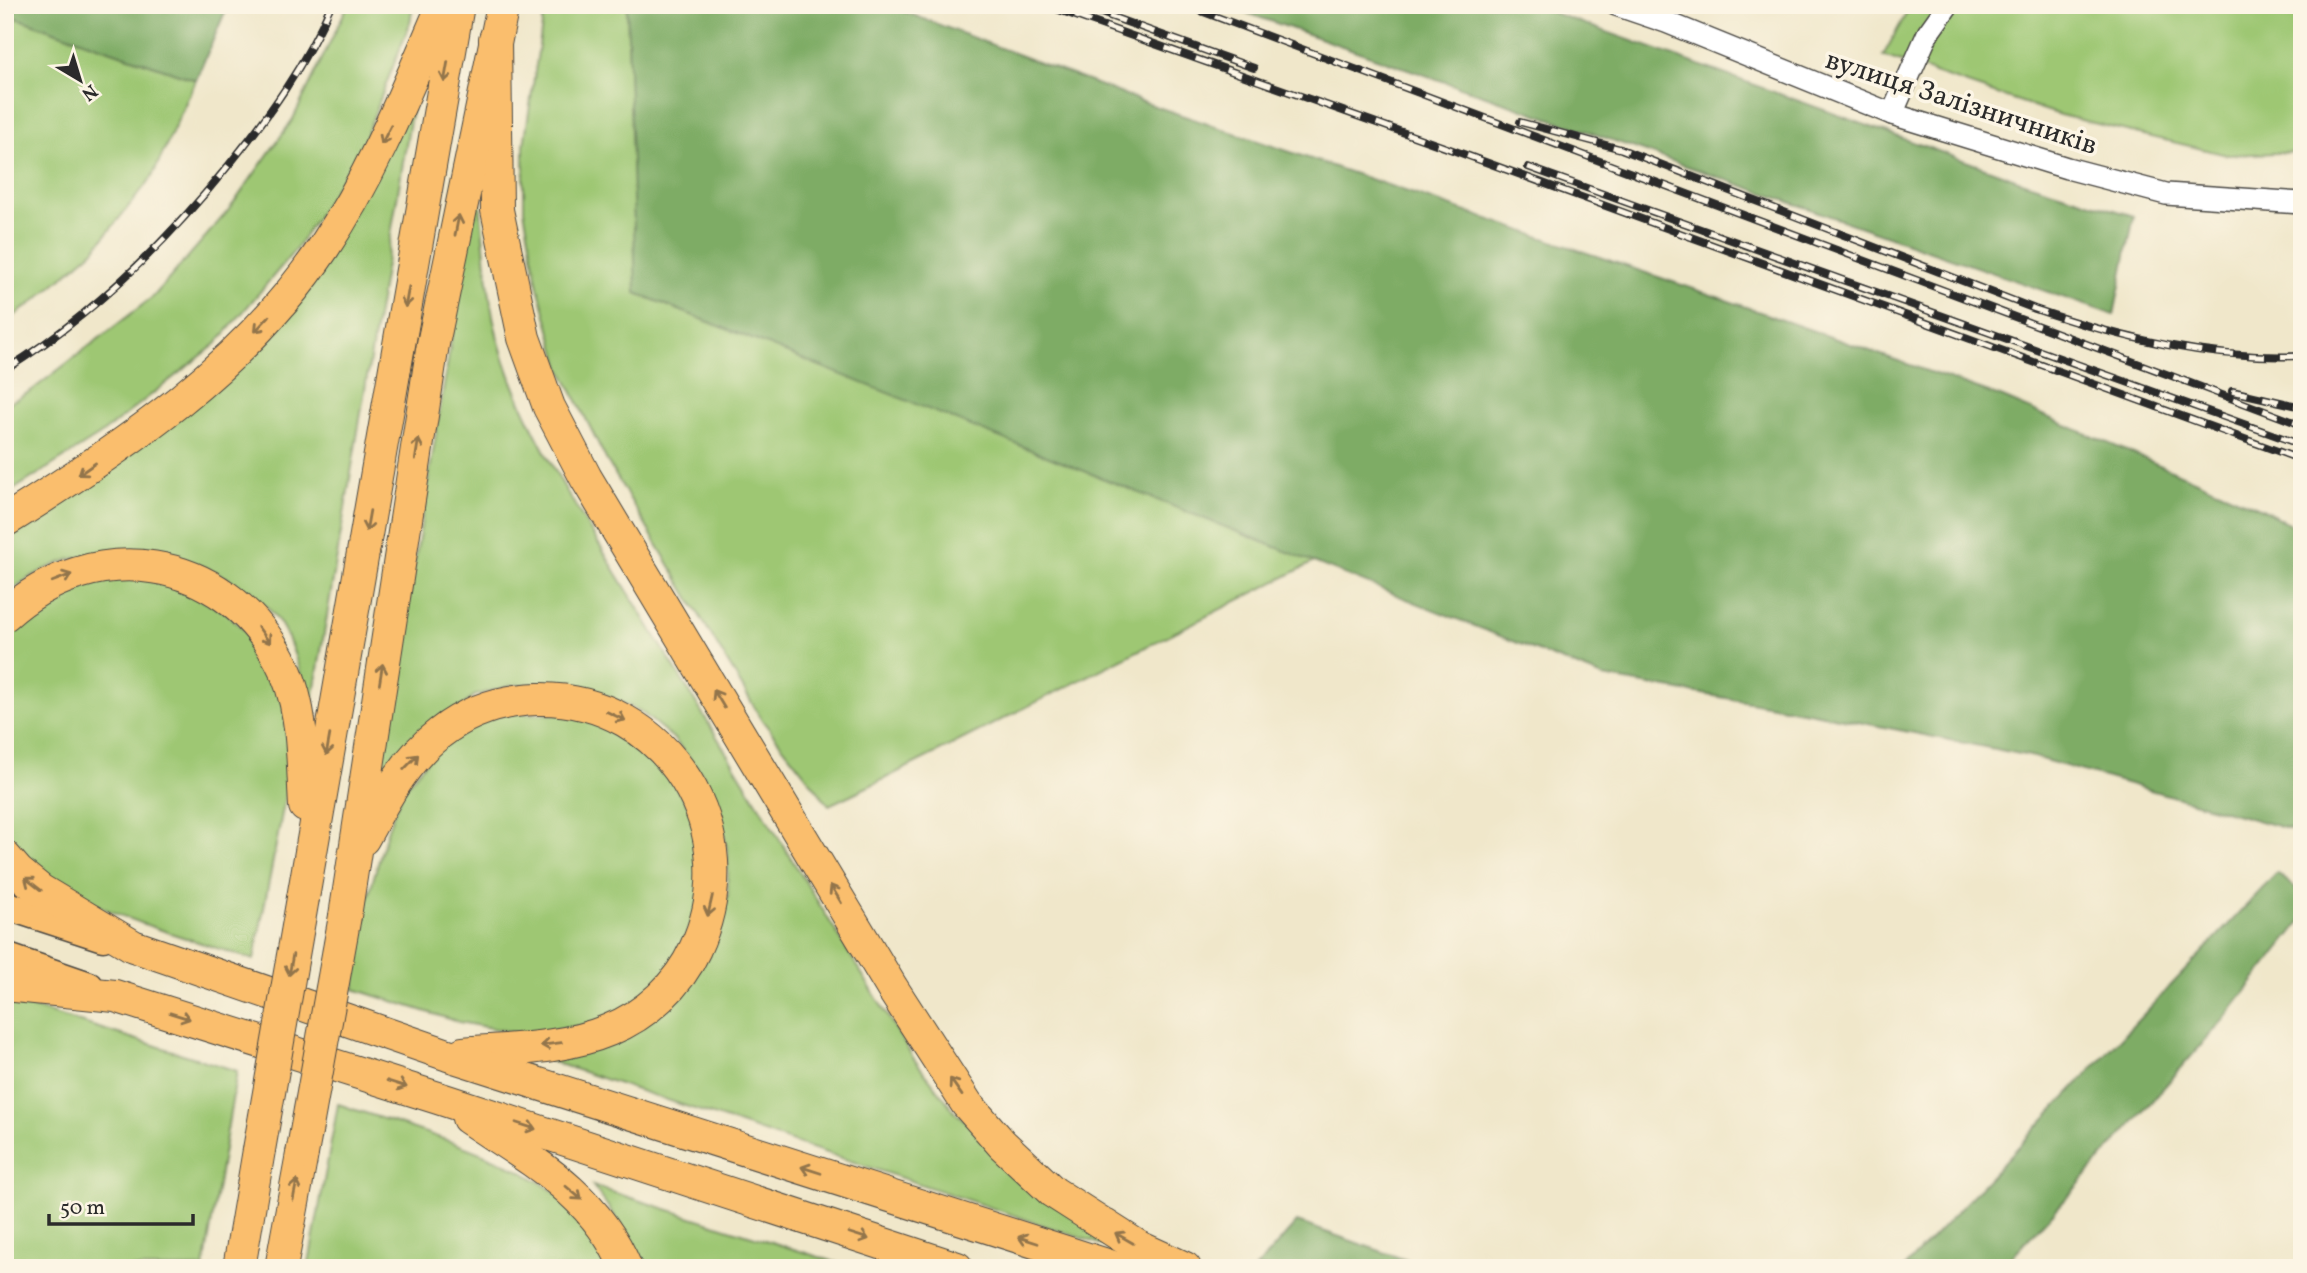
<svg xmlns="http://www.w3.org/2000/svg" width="2307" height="1273" viewBox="0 0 2307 1273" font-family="Vollkorn,serif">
	<rect width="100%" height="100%" fill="#fcf5e5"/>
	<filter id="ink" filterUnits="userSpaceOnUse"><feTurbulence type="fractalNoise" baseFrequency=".0143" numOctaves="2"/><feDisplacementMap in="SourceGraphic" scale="14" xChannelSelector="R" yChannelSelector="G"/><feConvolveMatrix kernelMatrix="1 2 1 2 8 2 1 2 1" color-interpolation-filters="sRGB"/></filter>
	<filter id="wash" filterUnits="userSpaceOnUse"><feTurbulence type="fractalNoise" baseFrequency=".00686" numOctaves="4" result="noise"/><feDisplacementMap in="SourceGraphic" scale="28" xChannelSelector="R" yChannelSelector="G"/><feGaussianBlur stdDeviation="1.57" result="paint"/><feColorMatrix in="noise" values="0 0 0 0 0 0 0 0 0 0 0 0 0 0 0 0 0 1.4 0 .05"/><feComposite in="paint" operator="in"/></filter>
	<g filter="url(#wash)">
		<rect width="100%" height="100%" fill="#f0e7ca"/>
		<g fill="#9ec773" stroke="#64794f" stroke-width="2">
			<polygon points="348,5 413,5 410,23 361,148 297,248 216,344 100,435 5,495 5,405 31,391 154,296 228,211 293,119"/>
			<polygon points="545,5 627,5 637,293 1314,562 882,780 829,805 762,720 606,459 561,369 538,287 524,210 524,145"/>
			<polygon points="1911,5 2302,5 2302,152 2227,155 2060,115 1883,56"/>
			<polygon points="5,14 196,80 152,177 93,251 35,301 5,322"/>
			<path d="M 412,109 L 311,711 C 301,680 295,642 275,616 C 264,602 249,591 234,582 C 164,539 68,539 5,596 L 5,535 L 217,387 Z"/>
			<path d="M 478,178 C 482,224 485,270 493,316 C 505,379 536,437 567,492 L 914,1059 L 956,1113 L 1115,1249 L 538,1057 L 706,960 L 720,928 L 728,895 L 728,854 L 721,818 L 703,775 L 673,738 L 640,711 L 603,694 L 554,683 L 512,685 L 474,696 L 379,781 Z"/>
			<path d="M 127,577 L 165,581 L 225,612 L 256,641 L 285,706 L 289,777 L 254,960 C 180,935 52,904 5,840 L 5,636 C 23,611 59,589 88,582 C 101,579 115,578 127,577 Z"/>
			<polygon points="504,713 582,715 656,756 696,818 703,891 676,964 639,1002 601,1023 523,1034 459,1022 354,989 367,901 388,828 404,788 431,756 466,728"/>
			<polygon points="5,1002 38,1009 237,1071 204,1268 5,1268"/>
			<path d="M 338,1104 C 401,1126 528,1159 571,1207 C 588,1224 600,1248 614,1268 L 308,1268 Z"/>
			<polygon points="593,1186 854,1268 640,1268 622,1226"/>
		</g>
		<g fill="#7eac65" stroke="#546c48" stroke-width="2">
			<polygon points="5,5 228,5 196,80 5,14"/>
			<polygon points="627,5 887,5 1146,103 1726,300 2003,398 2262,509 2302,531 2302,833 2030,756 1808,712 1603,677 636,293"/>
			<polygon points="1224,5 1532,5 2024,182 2134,216 2114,315"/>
			<polygon points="2277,873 2302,893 2302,920 2224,1019 2063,1202 2001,1268 1904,1268"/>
			<polygon points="1297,1222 1429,1268 1256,1268"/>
		</g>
	</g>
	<g filter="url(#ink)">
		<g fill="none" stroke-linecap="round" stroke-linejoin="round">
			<g stroke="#494743" stroke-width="24">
				<g id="minor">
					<polyline points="1616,5 1666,22 1892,114 2067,168 2166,194 2302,203"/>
					<polyline points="1892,114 1928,33 1948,5"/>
				</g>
			</g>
			<g stroke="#494743" stroke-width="31">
				<g id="major">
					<polyline points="5,905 103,937"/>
					<polyline points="5,957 89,986"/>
				</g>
			</g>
			<g stroke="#494743" stroke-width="34">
				<g id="highway">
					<polyline points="495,39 497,210 524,338 549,407 586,478 892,988 967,1104 1002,1144 1053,1192 1139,1247 1185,1268"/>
					<path d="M 5,521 C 124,447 245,366 324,247 C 374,172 407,88 443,5"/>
					<path d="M 5,615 C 93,535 223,553 280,660 C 304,703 302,758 305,806"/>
					<path d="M 363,839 C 384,801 404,760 440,733 C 468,711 502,700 538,699 C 668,697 750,833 695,949 C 679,985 646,1015 609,1030 C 564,1049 511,1049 463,1053"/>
					<polyline points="5,857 18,872 40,890 133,946 448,1055 1116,1268"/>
					<polyline points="303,898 458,5"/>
					<polyline points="345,916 433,344 503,5"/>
					<polyline points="5,985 115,996 438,1098 957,1268"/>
					<path d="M 468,1118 C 532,1161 595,1194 626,1268"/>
					<polyline points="239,1268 259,1150"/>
					<polyline points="281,1268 302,1154"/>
				</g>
			</g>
			<use href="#minor" stroke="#fff" stroke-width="21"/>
			<use href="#major" stroke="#fabe6d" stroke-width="28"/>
			<use href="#highway" stroke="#fabe6d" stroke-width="32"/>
			<g stroke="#2b2b2b" stroke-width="8">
				<g id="rail">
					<polyline points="1045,5 1447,148 2302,460"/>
					<polyline points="1079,5 1254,68"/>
					<polyline points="1185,5 2302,425"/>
					<path d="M 1520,122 L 1621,149 L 2035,309 C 2121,338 2211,360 2302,356"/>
					<polyline points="1528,167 2302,445"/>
					<path d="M 5,370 C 92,316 164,245 228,166 C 268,117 306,64 331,5"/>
					<polyline points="2232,391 2302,407"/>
				</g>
			</g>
			<use href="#rail" stroke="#fcf5e5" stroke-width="5" stroke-dasharray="16" stroke-linecap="butt"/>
			<g stroke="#494743" stroke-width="34" stroke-linecap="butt">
				<g id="highway-bridge">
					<polyline points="259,1150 303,898"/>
					<polyline points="302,1154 345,916"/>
				</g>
			</g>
			<use href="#highway-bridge" stroke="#fabe6d" stroke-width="32"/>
		</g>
		<defs><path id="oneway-shaft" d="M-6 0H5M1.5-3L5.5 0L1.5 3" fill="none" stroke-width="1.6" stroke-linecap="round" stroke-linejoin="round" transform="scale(1.75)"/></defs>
		<g stroke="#92744c">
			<use href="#oneway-shaft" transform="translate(446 72) rotate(100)"/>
			<use href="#oneway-shaft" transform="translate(386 135) rotate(117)"/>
			<use href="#oneway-shaft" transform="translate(457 225) rotate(-79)"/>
			<use href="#oneway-shaft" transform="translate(407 297) rotate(100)"/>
			<use href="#oneway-shaft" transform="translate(262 324) rotate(133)"/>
			<use href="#oneway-shaft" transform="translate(417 449) rotate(-81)"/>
			<use href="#oneway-shaft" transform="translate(87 469) rotate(145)"/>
			<use href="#oneway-shaft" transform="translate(368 521) rotate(100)"/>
			<use href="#oneway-shaft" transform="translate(62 578) rotate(-21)"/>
			<use href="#oneway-shaft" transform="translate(264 635) rotate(54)"/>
			<use href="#oneway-shaft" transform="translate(381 674) rotate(-81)"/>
			<use href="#oneway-shaft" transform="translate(719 699) rotate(-121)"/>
			<use href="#oneway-shaft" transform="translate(616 716) rotate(25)"/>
			<use href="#oneway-shaft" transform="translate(328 745) rotate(100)"/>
			<use href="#oneway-shaft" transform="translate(411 762) rotate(-46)"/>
			<use href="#oneway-shaft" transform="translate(33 884) rotate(-142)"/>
			<use href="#oneway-shaft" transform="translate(836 894) rotate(-121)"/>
			<use href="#oneway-shaft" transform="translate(710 906) rotate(103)"/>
			<use href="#oneway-shaft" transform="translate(291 965) rotate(100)"/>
			<use href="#oneway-shaft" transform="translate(180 1016) rotate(17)"/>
			<use href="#oneway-shaft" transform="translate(551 1044) rotate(173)"/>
			<use href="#oneway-shaft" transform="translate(397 1084) rotate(18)"/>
			<use href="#oneway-shaft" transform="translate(956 1087) rotate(-125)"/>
			<use href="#oneway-shaft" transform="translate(526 1126) rotate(18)"/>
			<use href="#oneway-shaft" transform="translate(811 1170) rotate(-162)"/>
			<use href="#oneway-shaft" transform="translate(295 1190) rotate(-79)"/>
			<use href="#oneway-shaft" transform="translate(574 1193) rotate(40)"/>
			<use href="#oneway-shaft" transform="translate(859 1236) rotate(18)"/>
			<use href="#oneway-shaft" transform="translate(1124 1238) rotate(-150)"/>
			<use href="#oneway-shaft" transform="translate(1028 1240) rotate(-162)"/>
		</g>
	</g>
	<g text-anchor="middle" stroke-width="7" stroke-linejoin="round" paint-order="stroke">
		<g font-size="28" fill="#2b2b2b" stroke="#fcf5e5">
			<text transform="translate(1962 101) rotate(18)" y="10">вулиця Залізничників</text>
		</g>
	</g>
	<rect width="2307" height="1273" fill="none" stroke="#fcf5e5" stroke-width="28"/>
	<g transform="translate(80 80) rotate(142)" stroke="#fcf5e5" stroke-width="5" paint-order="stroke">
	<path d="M0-5L12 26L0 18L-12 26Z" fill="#2b2b2b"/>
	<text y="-10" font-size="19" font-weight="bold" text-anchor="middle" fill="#2b2b2b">N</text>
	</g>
	<path d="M49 1214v10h144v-10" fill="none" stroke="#2b2b2b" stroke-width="3.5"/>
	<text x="60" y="1214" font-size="21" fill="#2b2b2b" stroke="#fcf5e5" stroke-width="5" paint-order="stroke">50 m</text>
</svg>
